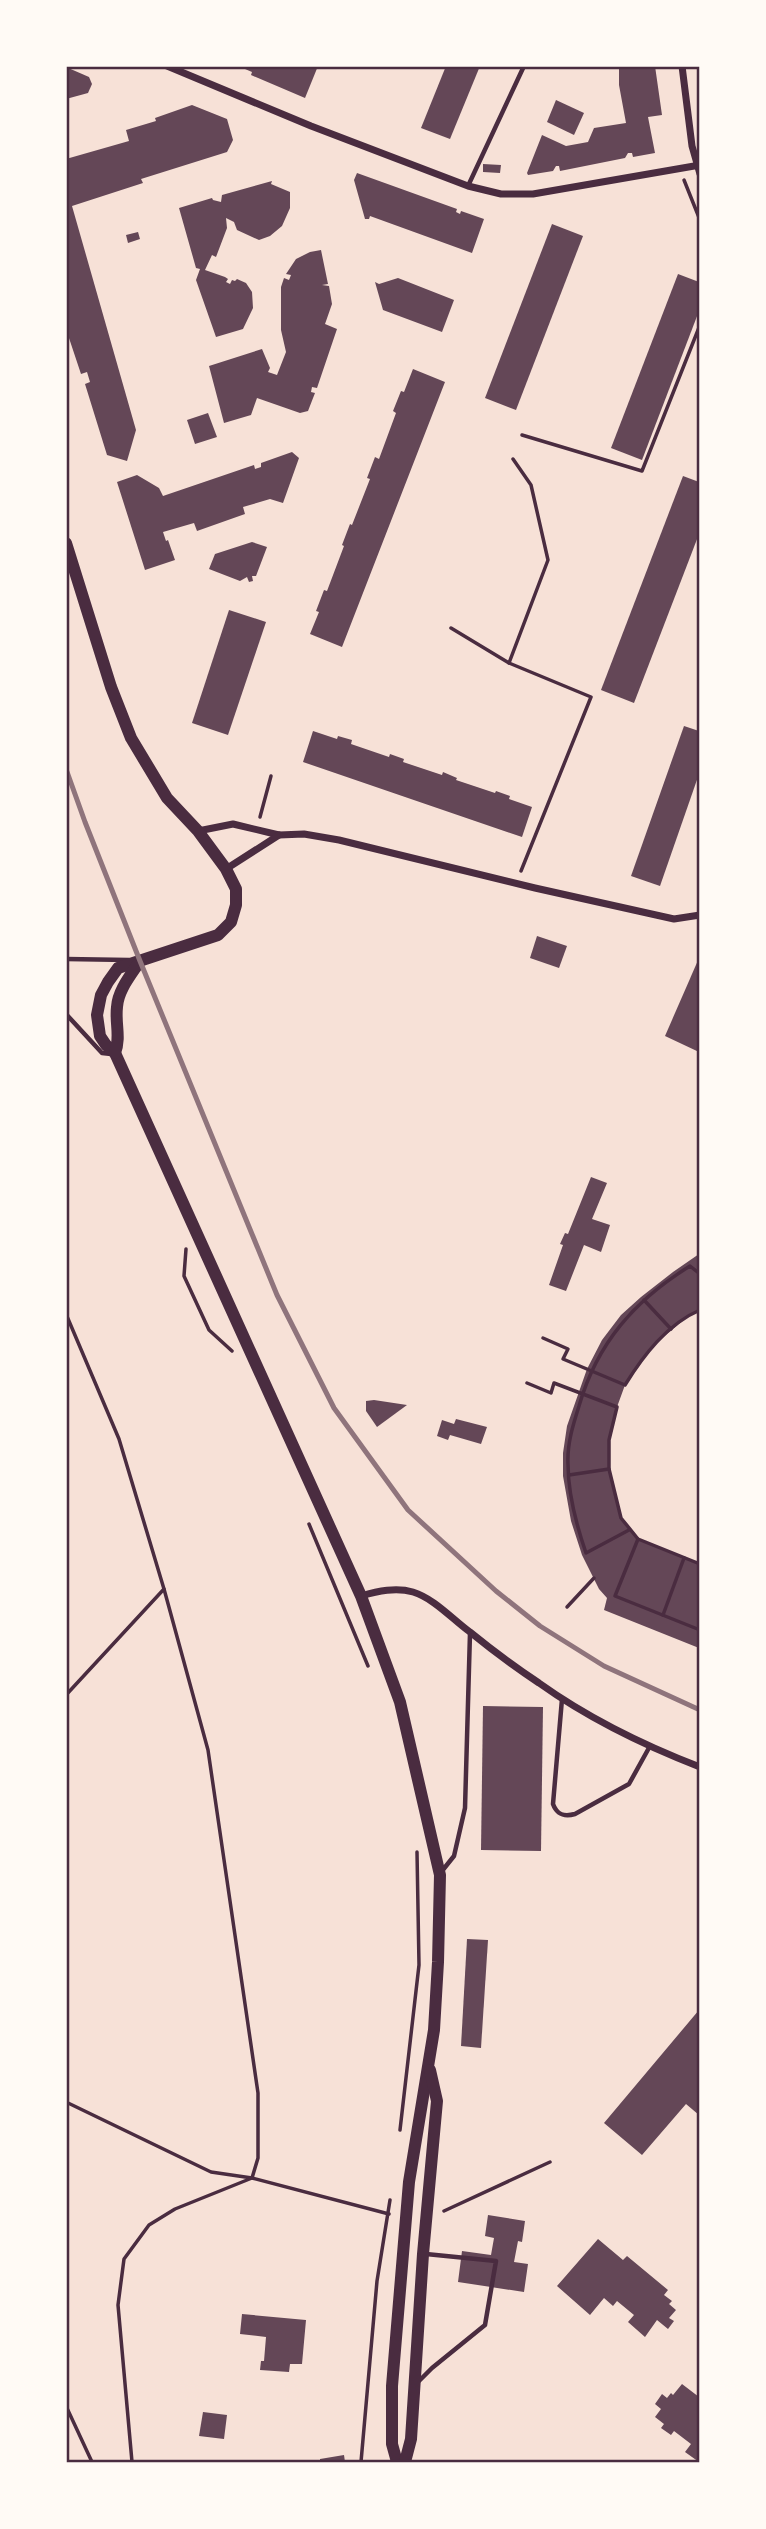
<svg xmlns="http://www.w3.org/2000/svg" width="766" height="2529" viewBox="0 0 766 2529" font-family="'Fira Sans Condensed',sans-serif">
	<rect width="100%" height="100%" fill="#f7e1d7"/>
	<g fill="#644757">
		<polygon points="238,66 318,66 305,98 251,75 252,72"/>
		<polygon points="446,66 480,66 450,139 421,128"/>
		<polygon points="619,66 655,66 662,115 648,117 655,153 633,157 632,153 628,153 625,158 560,171 559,166 556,166 553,171 528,175 527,173 542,135 566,146 588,142 594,128 626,123 619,85"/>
		<polygon points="66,67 89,77 92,84 88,93 66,99"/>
		<polygon points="556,100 584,113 574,135 547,122"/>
		<polygon points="192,105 227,119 233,140 227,152 141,179 143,183 72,206 136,430 127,461 107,455 85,384 90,382 87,372 81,374 66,329 66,159 129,141 126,130 156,121 155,118"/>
		<polygon points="483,164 501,165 500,173 483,172"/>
		<polygon points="357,173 457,209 456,212 460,214 461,211 484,219 472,253 370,216 369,219 365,219 354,180"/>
		<polygon points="272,181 271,184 290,192 290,208 282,226 270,236 259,240 237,230 234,222 226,218 227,228 216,257 212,255 205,270 225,277 228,279 226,282 230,284 232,280 235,281 237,279 246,283 252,292 253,308 243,329 216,337 196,280 200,269 196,268 179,208 212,198 213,200 221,202 222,195"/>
		<polygon points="552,224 583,236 516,410 485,398"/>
		<polygon points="138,232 140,239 128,243 126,235"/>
		<polygon points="321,250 328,284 322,285 329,286 332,304 325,324 337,329 317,388 312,387 311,392 315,393 308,411 300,413 257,398 251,415 224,423 209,366 262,349 270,368 268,372 277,375 286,352 281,330 281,287 284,278 289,280 291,275 286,274 296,259 310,252"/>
		<polygon points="678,274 699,282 699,311 642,460 611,448"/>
		<polygon points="398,278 454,300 442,332 383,310 375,282 379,284"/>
		<polygon points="413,369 445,382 342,647 310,634 319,612 316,611 324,590 327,591 344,546 342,545 350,524 352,525 370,479 367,478 375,457 379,459 396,413 393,411 401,391 404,392"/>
		<polygon points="208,413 217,437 195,444 187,420"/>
		<polygon points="292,452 299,458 283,503 270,499 243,507 245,514 197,531 194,523 163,532 166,541 168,540 175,560 145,570 117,482 137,475 159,488 163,496 254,465 255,469 261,467 261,463"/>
		<polygon points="683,476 699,482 699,534 634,703 601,690"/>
		<polygon points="252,542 267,547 256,576 252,576 253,581 249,582 247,577 240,581 209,569 215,554"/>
		<polygon points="229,610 266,622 228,735 192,723"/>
		<polygon points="684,726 699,731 699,774 660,886 631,876"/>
		<polygon points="313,731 337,739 338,736 352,740 351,744 389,757 390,754 404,759 403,762 442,775 443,772 457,778 456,780 495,793 496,791 510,796 509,799 532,807 522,837 303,762"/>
		<polygon points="537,936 567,946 559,968 530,958"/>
		<polygon points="699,958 699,1052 665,1036"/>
		<polygon points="591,1177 607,1183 592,1219 610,1225 601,1252 584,1245 566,1291 549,1285 563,1245 560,1244 565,1233 568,1234"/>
		<polygon points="699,1254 699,1310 692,1313 654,1345 625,1385 617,1407 609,1440 609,1469 621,1518 638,1539 699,1564 699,1648 604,1610 607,1598 599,1589 582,1555 571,1521 563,1476 563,1453 567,1426 587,1369 602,1340 621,1315 641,1297 673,1272"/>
		<polygon points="374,1400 407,1405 377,1427 366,1411 366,1401"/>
		<polygon points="456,1419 487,1427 481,1444 450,1435 448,1440 437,1436 442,1420 454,1424"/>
		<polygon points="483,1706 543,1707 541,1851 481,1850"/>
		<polygon points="467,1939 488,1940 481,2048 461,2046"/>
		<polygon points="699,2010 699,2115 686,2104 642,2155 604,2123"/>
		<polygon points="488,2215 525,2221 522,2242 518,2241 514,2262 528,2264 524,2292 458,2282 462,2251 491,2255 494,2238 485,2236"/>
		<polygon points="598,2239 623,2260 627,2256 668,2290 664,2295 672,2301 669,2304 676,2310 669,2318 674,2321 668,2329 657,2320 645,2337 628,2322 634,2315 617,2301 613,2306 604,2298 590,2315 557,2286"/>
		<polygon points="242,2314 306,2320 302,2364 290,2364 289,2372 260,2370 261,2361 264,2361 266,2337 240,2334"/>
		<polygon points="682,2384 699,2397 699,2462 685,2452 691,2444 674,2431 671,2435 661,2428 664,2424 655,2417 661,2409 655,2404 662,2394 667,2398 671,2393 673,2395"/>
		<polygon points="203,2412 227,2415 224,2439 199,2436"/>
		<polygon points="344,2455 345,2462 320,2462 320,2459"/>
	</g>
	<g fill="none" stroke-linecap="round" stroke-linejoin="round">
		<g stroke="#4a2c40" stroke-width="3.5">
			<polyline points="684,180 700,220"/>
			<polyline points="522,435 642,471 700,325"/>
			<polyline points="451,628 509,663 591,697 521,871"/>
			<polyline points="509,663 548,560 531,485 513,459"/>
			<polyline points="260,817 271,776"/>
			<polyline points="186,1249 184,1276 209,1330 232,1351"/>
			<polyline points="644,1300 671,1329"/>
			<polyline points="66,1314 119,1439 164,1589 208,1750 258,2093 258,2158 252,2178 389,2214"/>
			<path d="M 543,1338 L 568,1349 L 563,1359 L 625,1385 C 643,1356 667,1324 700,1310"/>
			<polyline points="527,1383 551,1393 554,1383 617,1407 609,1440 609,1469 621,1518 638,1539 700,1564"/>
			<polyline points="569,1475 609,1469"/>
			<polyline points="309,1524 368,1666"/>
			<path d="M 629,1530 L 586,1553 C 576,1524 568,1495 568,1464 C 567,1444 573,1425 579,1406 C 597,1343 635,1300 690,1266 L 700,1274"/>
			<polyline points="638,1539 615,1596 700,1630"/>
			<polyline points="567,1607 594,1578"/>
			<polyline points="663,1615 684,1558"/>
			<polyline points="66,1695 164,1589"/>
			<polyline points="66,2102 211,2172 252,2178 175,2209 149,2225 124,2259 118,2305 132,2462"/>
			<polyline points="400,2130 419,1965 417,1852"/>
			<polyline points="444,2211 550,2162"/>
			<polyline points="66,2406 92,2462"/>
			<polyline points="361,2462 377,2281 390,2200"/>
		</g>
		<g stroke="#4a2c40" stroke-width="4.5">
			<polyline points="468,186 524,66"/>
			<polyline points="66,959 129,960"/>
			<polyline points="66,1014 102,1053 111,1054"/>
			<path d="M 562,1699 L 553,1804 C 557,1815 564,1817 575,1814 L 629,1784 L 650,1746"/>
			<polyline points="442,1871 454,1856 465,1808 470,1633"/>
			<polyline points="419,2381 432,2368 485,2325 496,2261 426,2254"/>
		</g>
		<g stroke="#4a2c40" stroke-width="7">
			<polyline points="167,66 311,126 468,186 501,194 533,194 700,165"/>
			<polyline points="682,66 692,146 700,174"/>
			<polyline points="198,831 233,824 279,835 304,834 339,840 535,888 674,919 700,915"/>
			<polyline points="226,869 279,835"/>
			<path d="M 361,1596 C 378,1591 396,1587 413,1592 C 435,1599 452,1619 470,1632 C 492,1650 515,1667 539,1683 C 588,1718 643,1745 700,1767"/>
		</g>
		<g stroke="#4a2c40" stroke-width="12">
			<polyline points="66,543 111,687 131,738 167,798 198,831 226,869 236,889 236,905 231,922 218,935 118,968 108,982 101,995 97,1015 100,1036 106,1045 115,1053 361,1596 400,1702 440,1875 438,1962 434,2030 409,2182 392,2386 392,2444 397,2462"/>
			<path d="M 115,1053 C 121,1037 115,1024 117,1007 C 118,990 131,975 140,961"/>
			<polyline points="405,2462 411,2439 423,2254 437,2101 430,2070"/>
		</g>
		<polyline stroke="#8f747c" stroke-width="5" points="66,769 85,822 140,961 277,1295 334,1408 408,1510 496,1591 540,1626 604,1666 700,1710"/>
	</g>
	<rect width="766" height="2529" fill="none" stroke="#fffaf5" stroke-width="136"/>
	<rect x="68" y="68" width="630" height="2393" fill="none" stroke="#4a2c40" stroke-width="2.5"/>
</svg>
